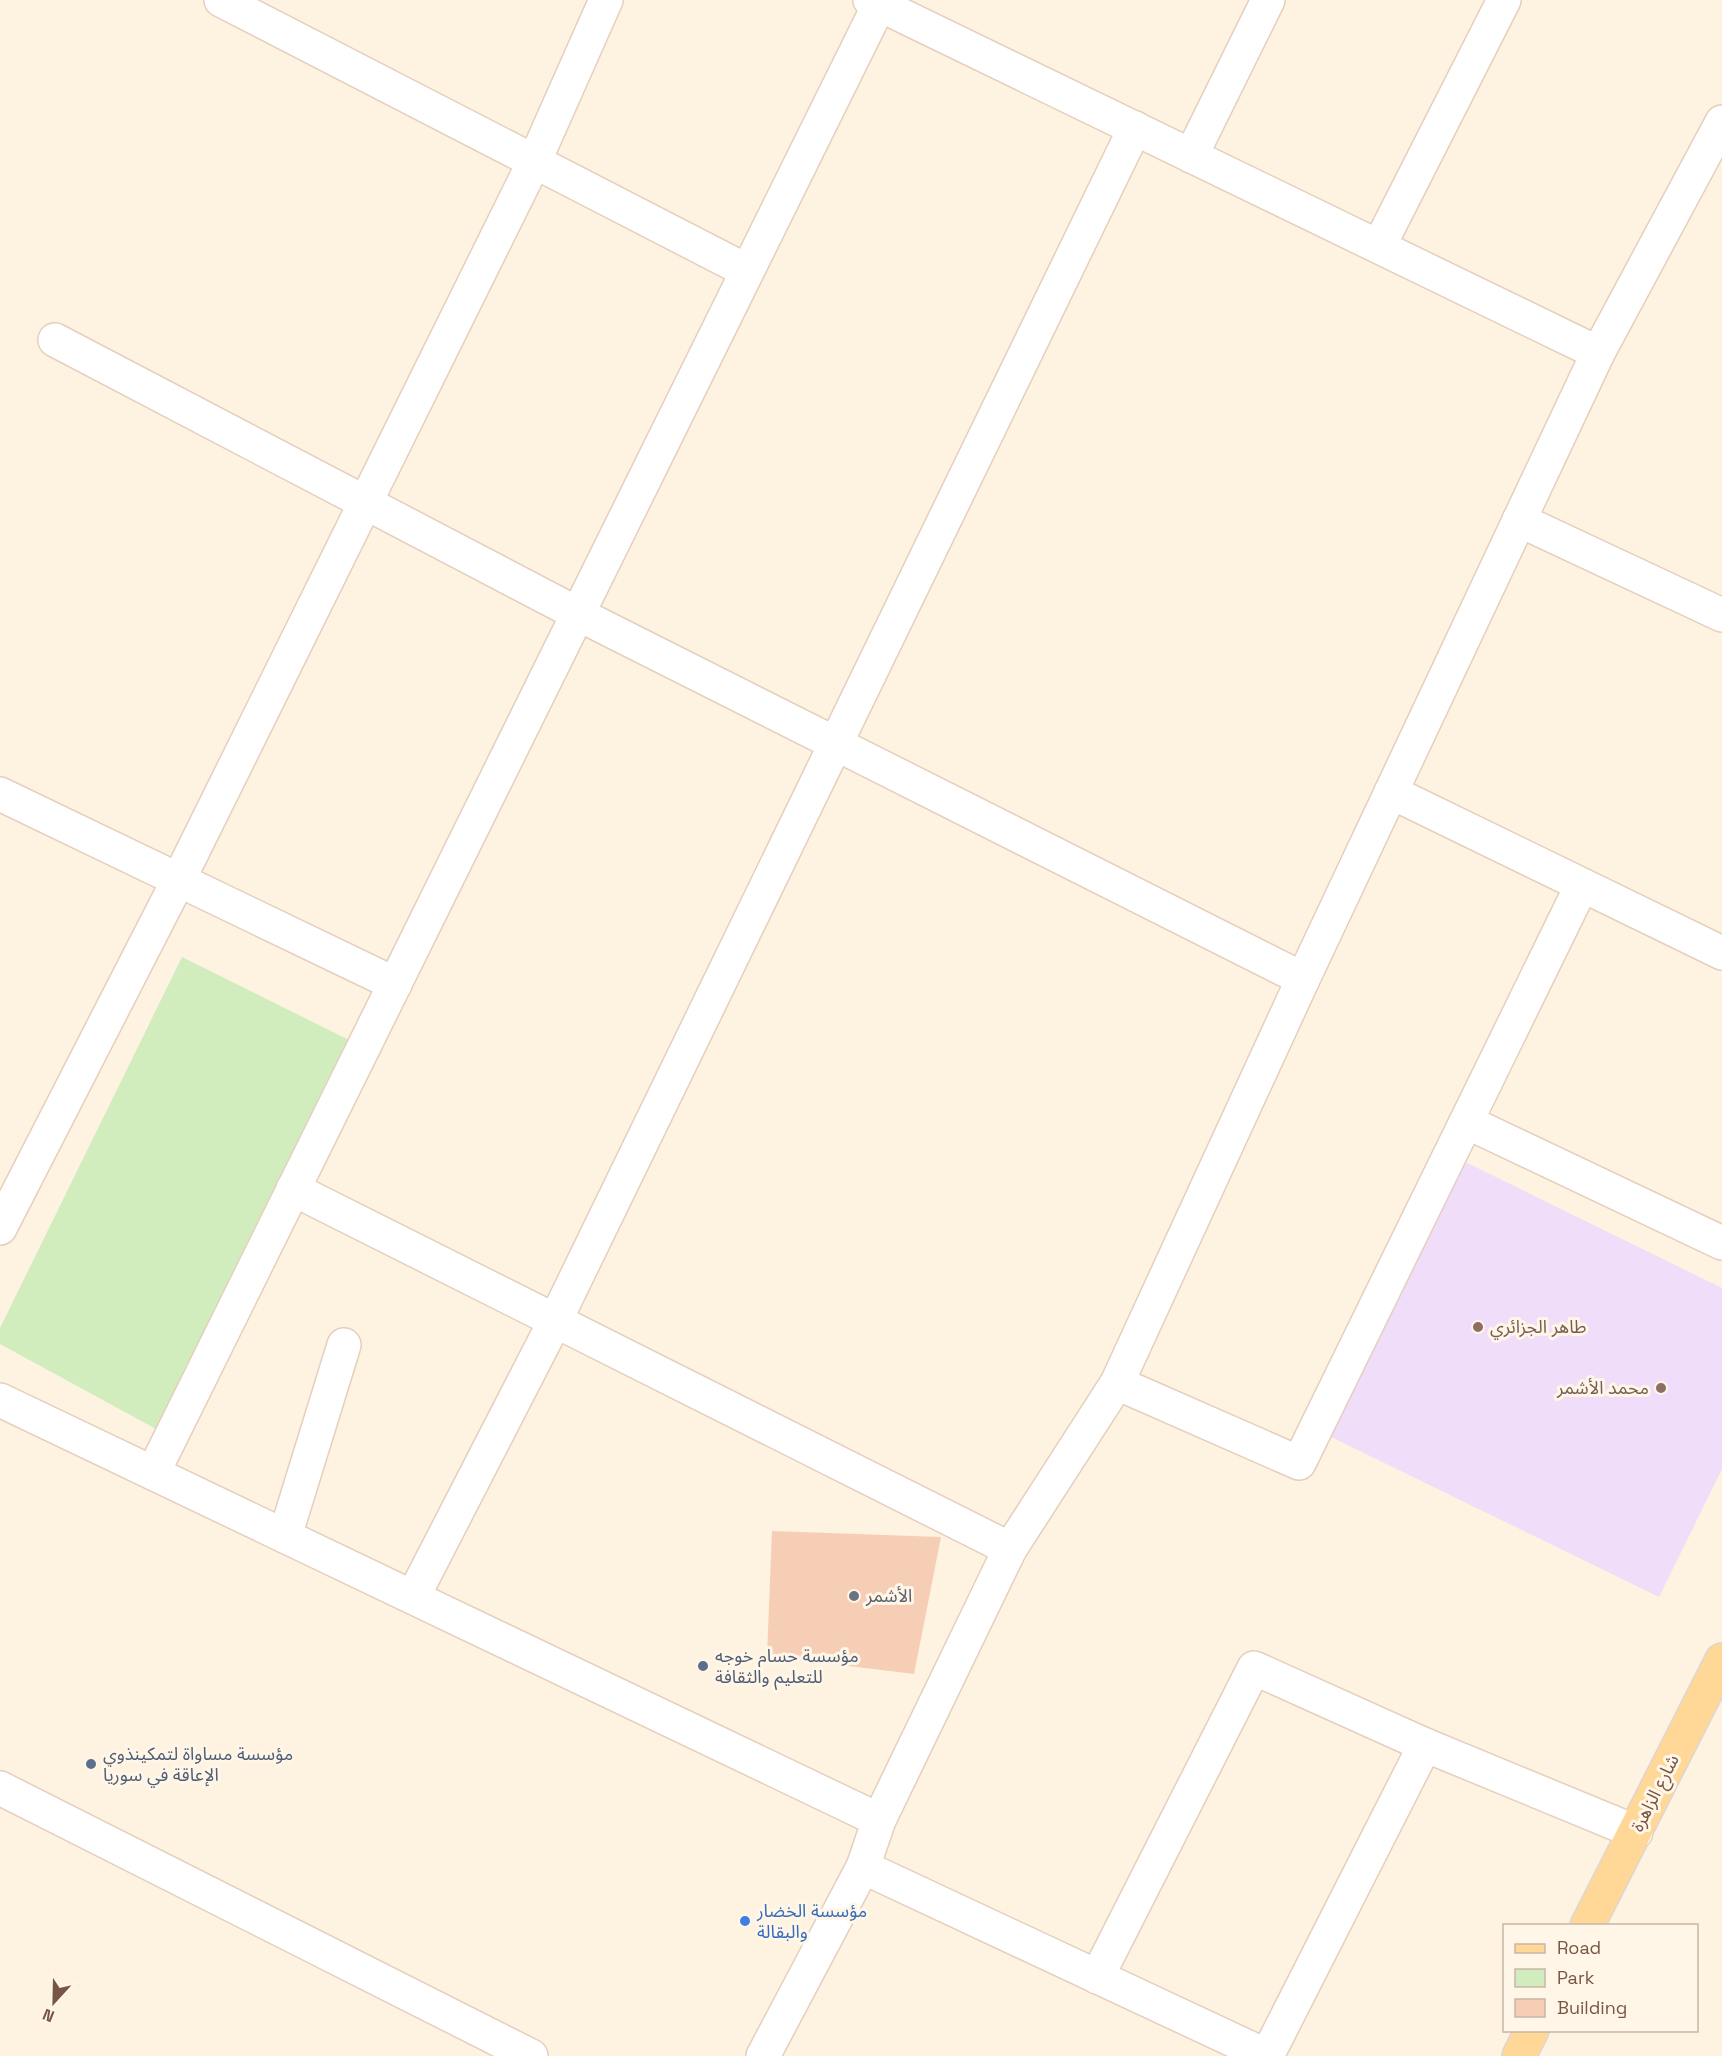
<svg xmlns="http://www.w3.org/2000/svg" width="1722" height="2056" font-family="'Space Grotesk','Noto Sans Arabic',sans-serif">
<rect width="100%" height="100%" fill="#fef2e0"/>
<polygon fill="#efddfa" points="1459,1159 1722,1288 1722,1469 1659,1597 1323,1433"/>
<polygon fill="#d1edbd" points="182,957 349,1040 156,1429 0,1344 0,1328"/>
<polygon fill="#f6ceb5" points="772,1531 941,1537 914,1674 767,1656"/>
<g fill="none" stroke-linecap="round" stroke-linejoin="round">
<g stroke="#e5cfbe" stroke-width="36">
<g id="minor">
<polyline points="221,0 747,271"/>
<polyline points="870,0 1598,353"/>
<polyline points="1191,156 1268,0"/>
<polyline points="1379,246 1504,0"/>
<polyline points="55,340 578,614 1303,979"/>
<polyline points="1519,520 1722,615"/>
<polyline points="1391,792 1722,953"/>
<polyline points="0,794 395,984"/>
<polyline points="1467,1122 1722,1243"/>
<polyline points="293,1189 1010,1549"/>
<polyline points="0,1228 179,879 535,160 606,0"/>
<polyline points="1117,1383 1299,1463 1582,885"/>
<polyline points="0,1400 879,1820"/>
<polyline points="153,1473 879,5"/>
<polyline points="285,1536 344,1345"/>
<polyline points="413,1597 555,1321 1135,128"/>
<polyline points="0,1788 531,2056"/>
<polyline points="863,1867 1267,2056"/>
<polyline points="1097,1977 1254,1668 1425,1745 1636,1832"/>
<polyline points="763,2056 863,1867 879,1820 1010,1549 1117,1383 1303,979 1598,353 1722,122"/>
<polyline points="1267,2056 1425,1745"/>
</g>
</g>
<g stroke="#ded6d2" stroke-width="36">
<g id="major">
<polyline points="1587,1926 1722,1660"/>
<polyline points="1519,2056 1532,2030"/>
</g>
</g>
<use href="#minor" stroke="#fff" stroke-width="33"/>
<use href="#major" stroke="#ffd796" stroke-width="33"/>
</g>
<g fill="#8d6e63" stroke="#fff6e8" stroke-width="2">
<circle cx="1478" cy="1327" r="6"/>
<circle cx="1661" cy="1388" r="6"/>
</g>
<circle fill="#6b7280" stroke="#fff6e8" stroke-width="2" cx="854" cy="1596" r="6"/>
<g fill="#5c6f8a" stroke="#fff6e8" stroke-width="2">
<circle cx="703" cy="1666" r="6"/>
<circle cx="91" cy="1764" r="6"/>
</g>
<circle fill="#3f7fe0" stroke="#fff6e8" stroke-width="2" cx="745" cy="1921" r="6"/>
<g text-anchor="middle" stroke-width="6" stroke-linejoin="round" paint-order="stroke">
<g font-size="18" fill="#785e54" stroke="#fff6e8" text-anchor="start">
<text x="1490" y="1333">طاهر الجزائري</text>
<text x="1649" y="1394" text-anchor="end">محمد الأشمر</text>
</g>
<g font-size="18" fill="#5b616d" stroke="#fff6e8" text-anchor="start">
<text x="866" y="1602">الأشمر</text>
</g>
<g font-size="18" fill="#4e5e75" stroke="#fff6e8" text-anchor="start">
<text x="715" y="1662">مؤسسة حسام خوجه<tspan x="715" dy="21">للتعليم والثقافة</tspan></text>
<text x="103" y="1760">مؤسسة مساواة لتمكينذوي<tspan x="103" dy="21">الإعاقة في سوريا</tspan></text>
</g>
<g font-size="18" fill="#775645" stroke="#fff6e8">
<text transform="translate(1655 1793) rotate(-63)" y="6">شارع الزاهرة</text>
</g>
<g font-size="18" fill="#366cbe" stroke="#fff6e8" text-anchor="start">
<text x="757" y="1917">مؤسسة الخضار<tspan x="757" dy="21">والبقالة</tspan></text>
</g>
</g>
<rect x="1503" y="1924" width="195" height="108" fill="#fff6e8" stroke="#c9b6a7" stroke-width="1.5"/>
<rect x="1515" y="1944" width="30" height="9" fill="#ffd796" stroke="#c9b6a7" stroke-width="1.5"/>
<text x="1557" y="1954" font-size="18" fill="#775645">Road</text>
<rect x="1515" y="1969" width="30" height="18" fill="#d1edbd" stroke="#c9b6a7" stroke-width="1.5"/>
<text x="1557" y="1984" font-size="18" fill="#775645">Park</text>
<rect x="1515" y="1999" width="30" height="18" fill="#f6ceb5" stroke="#c9b6a7" stroke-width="1.5"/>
<text x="1557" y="2014" font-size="18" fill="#775645">Building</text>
<g transform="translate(54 2002) rotate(202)" stroke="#fff6e8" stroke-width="4.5" paint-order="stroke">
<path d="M0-4.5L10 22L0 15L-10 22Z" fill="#775645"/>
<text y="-9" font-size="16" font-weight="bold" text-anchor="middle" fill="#775645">N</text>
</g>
</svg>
